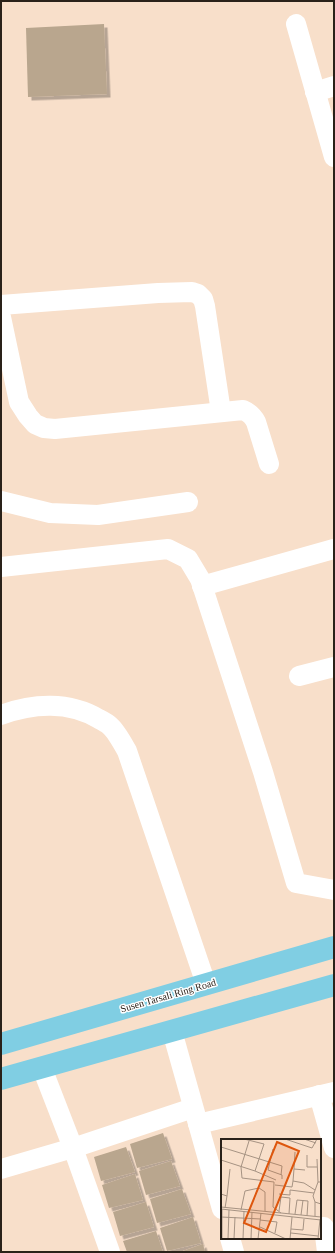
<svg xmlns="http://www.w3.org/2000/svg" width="335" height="1253" font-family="Georgia,serif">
<defs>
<filter id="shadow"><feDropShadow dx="3.5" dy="3.5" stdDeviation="0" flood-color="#0004"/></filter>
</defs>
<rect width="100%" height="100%" fill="#f8dfca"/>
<g fill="#b9a68e" filter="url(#shadow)">
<polygon points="104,24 107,94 28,97 26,28"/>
<polygon points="163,1133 172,1159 137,1168 130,1144"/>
<polygon points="126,1147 135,1172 101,1181 94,1157"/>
<polygon points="171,1161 180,1186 146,1195 139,1171"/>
<polygon points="135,1174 143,1200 109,1208 102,1185"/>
<polygon points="182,1189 191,1214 157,1223 150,1199"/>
<polygon points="146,1202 154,1227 120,1236 113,1212"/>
<polygon points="193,1217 201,1243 167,1251 160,1228"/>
<polygon points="156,1231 163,1252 127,1252 123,1241"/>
<polygon points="203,1244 205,1252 180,1252"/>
</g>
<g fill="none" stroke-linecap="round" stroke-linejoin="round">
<g stroke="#fff" stroke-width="20">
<polyline points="296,24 334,157"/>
<polyline points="315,92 334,86"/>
<polyline points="1,305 158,293 192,292 198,294 203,299 205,306 221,412"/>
<path d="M 1,317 L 19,402 L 28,416 L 35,424 L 44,428 L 55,429 L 243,410 C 250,413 253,416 256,422 L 269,464"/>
<polyline points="1,501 50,513 98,515 188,502"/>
<polyline points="1,567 168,549 188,559 200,579 263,772 296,883 334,890"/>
<polyline points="202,586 334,549"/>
<polyline points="299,676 334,667"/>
<path d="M 1,715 C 33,703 69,701 99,719 C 103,721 107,723 110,726 C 116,731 123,744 127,751 L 206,984"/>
<polyline points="172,1031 222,1209"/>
<polyline points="42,1068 73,1148 110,1252"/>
<polyline points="319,1095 334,1148"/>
<polyline points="198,1124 334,1092"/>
<polyline points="1,1169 73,1148 193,1108"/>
<polyline points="324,1227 327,1252"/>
<polyline points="230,1238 234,1252"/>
</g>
<g stroke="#80cee3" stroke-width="22">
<polyline points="1,1044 334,947"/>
<polyline points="1,1079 334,985"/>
</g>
</g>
<g text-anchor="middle" stroke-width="3" stroke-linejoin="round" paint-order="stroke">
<g font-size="10" fill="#2a2119" stroke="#fff">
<text transform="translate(168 995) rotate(-16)" y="4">Susen Tarsali Ring Road</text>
</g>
</g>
<g transform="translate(221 1139)">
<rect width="100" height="100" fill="#f8dfca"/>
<path fill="none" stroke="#a69383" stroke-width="1" d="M 23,0 L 43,5 L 38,20M 64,0 L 91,9 L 96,0M 83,0 L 95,4M 28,2 L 20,28 L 21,39 L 53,43 L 52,68 L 60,74M 0,8 L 61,27 L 60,36M 52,10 L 47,31 L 61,36 L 61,40M 74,13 L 73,30 L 84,31M 86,16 L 86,28 L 96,28M 96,20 L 97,43M 0,21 L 34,32 L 38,20M 73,30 L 72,42 L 83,44 L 94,51M 34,32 L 55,41M 100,43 L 97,43 L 92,57 L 94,63 L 100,65M 54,46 L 71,48 L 72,42M 0,55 L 6,57 L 4,69M 58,55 L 69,56 L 69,51 L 93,54M 6,57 L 9,30M 0,68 L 100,78M 0,70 L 100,81M 20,71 L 24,52 L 38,49 L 44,53 L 44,72M 58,72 L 60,58 L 69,59M 68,75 L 69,59M 74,75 L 76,61 L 87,62 L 86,77M 80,76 L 82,61M 94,77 L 94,63M 0,78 L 40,80M 39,81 L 56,83 L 54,94M 39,88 L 65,100M 70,90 L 82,91 L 83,80M 70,94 L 97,97M 1,100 L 1,70M 7,100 L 8,71M 13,100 L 14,78M 22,100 L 23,72M 30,100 L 31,73M 37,100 L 40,74M 69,100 L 71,78M 97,100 L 99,80"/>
<path fill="#de560d" fill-opacity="0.15" stroke="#de560d" stroke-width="2" d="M 56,3 L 78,12 L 45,93 L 23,84 Z"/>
<rect width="100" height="100" fill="none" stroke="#2a2119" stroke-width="2"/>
</g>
<rect width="335" height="1253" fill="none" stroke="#2a2119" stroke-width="4"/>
</svg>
